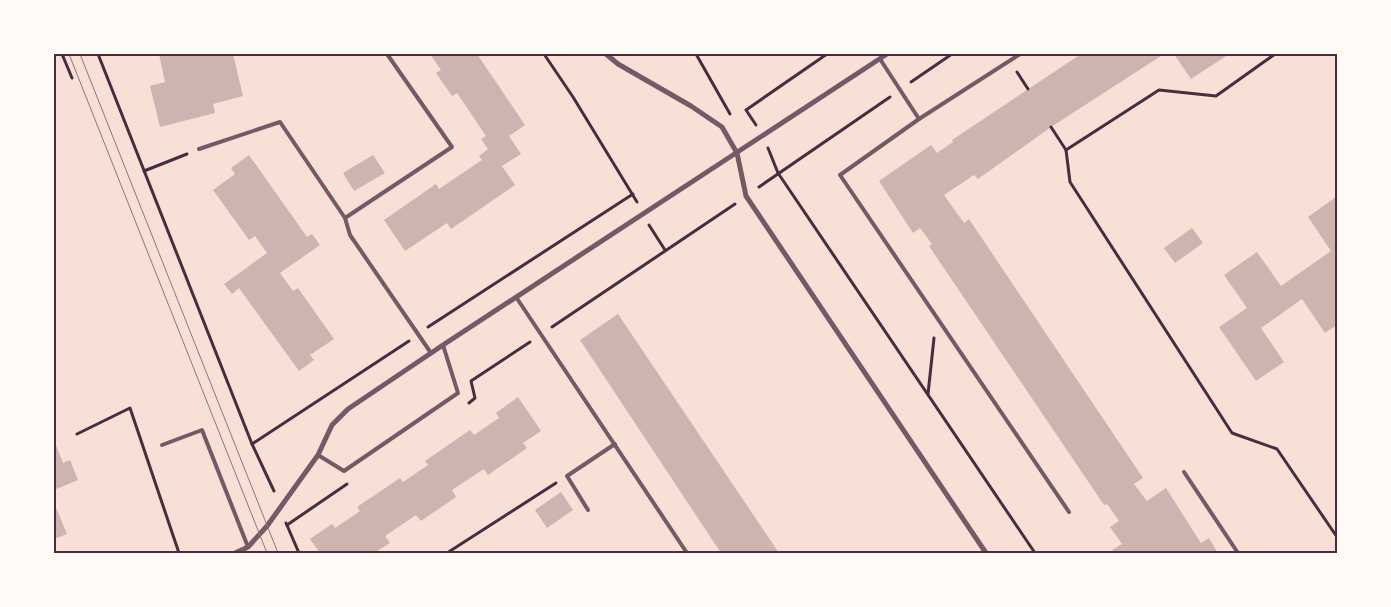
<svg xmlns="http://www.w3.org/2000/svg" width="1391" height="607" font-family="Ubuntu,sans-serif">
<rect width="100%" height="100%" fill="#f7e1d7"/>
<g fill="#ccb4b1">
<polygon points="159,54 233,54 243,96 213,104 215,113 160,127 150,86 165,82"/>
<polygon points="430,54 477,54 525,125 509,136 521,154 502,166 515,185 451,229 447,223 405,251 384,220 436,184 439,189 482,160 479,156 488,149 481,139 486,136 457,93 452,96 436,73 441,70"/>
<polygon points="1081,54 1164,54 1051,127 978,179 974,175 944,195 964,223 969,219 1143,478 1134,484 1147,501 1166,488 1201,543 1209,538 1218,553 1115,553 1112,550 1122,544 1110,527 1119,521 1107,504 1104,505 929,246 932,244 920,228 913,233 879,181 931,145 937,153 953,142 952,140"/>
<polygon points="1174,54 1229,54 1191,79"/>
<polygon points="249,155 307,237 312,234 320,245 280,273 293,291 298,288 334,339 310,355 314,360 299,371 239,288 232,294 224,284 267,253 255,236 249,240 213,190 235,174 231,168"/>
<polygon points="373,155 385,173 354,191 343,173"/>
<polygon points="1337,196 1337,275 1336,276 1337,278 1337,325 1325,333 1302,299 1261,328 1284,362 1256,381 1219,327 1247,308 1224,275 1257,252 1281,286 1331,251 1308,217"/>
<polygon points="1192,228 1203,243 1175,263 1164,248"/>
<polygon points="618,314 779,553 721,553 670,476 580,340"/>
<polygon points="518,397 541,431 523,443 527,448 488,475 484,469 452,490 456,497 421,521 416,515 385,536 390,543 374,553 320,553 310,539 332,524 335,528 360,511 357,507 400,478 403,482 428,465 425,461 470,430 474,435 499,418 496,413"/>
<polygon points="54,440 63,463 70,460 78,480 54,490"/>
<polygon points="561,492 573,510 547,528 535,510"/>
<polygon points="54,503 67,534 54,539"/>
</g>
<g fill="none" stroke-linecap="round" stroke-linejoin="round">
<g stroke="#4a2c40" stroke-width="3">
<polyline points="62,54 72,78"/>
<polyline points="98,54 252,444 274,491"/>
<polyline points="544,54 573,97 637,202"/>
<polyline points="696,54 730,114"/>
<polyline points="1017,72 1028,89"/>
<polyline points="911,82 952,54"/>
<polyline points="756,125 746,110 827,54"/>
<polyline points="1051,127 1066,150 1159,90 1216,96 1275,54"/>
<polyline points="768,148 778,173 1035,553"/>
<polyline points="1066,150 1070,182 1232,433 1277,449 1337,537"/>
<polyline points="144,171 187,154"/>
<polyline points="759,187 890,97"/>
<polyline points="649,225 665,250"/>
<polyline points="428,327 633,194"/>
<polyline points="552,327 735,204"/>
<polyline points="928,394 934,338"/>
<polyline points="469,403 475,398 471,381 530,342"/>
<polyline points="77,434 130,408 179,553"/>
<polyline points="252,444 409,341"/>
<polyline points="286,523 299,553"/>
<polyline points="287,525 347,484"/>
<polyline points="447,553 556,483"/>
</g>
<g stroke="#755966" stroke-width="4">
<polyline points="1020,54 919,119 840,175 1069,512"/>
<polyline points="880,59 919,119"/>
<polyline points="199,149 280,122 345,218 350,235 431,353"/>
<polyline points="345,218 452,147 387,54"/>
<polyline points="516,297 687,553"/>
<polyline points="162,445 202,430 248,547"/>
<polyline points="318,455 344,471 458,393 443,345"/>
<polyline points="1184,472 1238,553"/>
<polyline points="588,510 567,476 615,444"/>
</g>
<g stroke="#755966" stroke-width="5">
<polyline points="606,54 618,64 691,106 722,127 737,153 746,196 986,553"/>
<polyline points="235,553 248,547 267,526 318,455 332,425 348,409 443,345 887,54"/>
</g>
<g stroke="#8f747c" stroke-width="1">
<polyline points="69,54 267,553"/>
<polyline points="80,54 278,553"/>
</g>
</g>
<rect width="1391" height="607" fill="none" stroke="#fffaf5" stroke-width="110"/>
<rect x="55" y="55" width="1281" height="497" fill="none" stroke="#4a2c40" stroke-width="2"/>
</svg>
